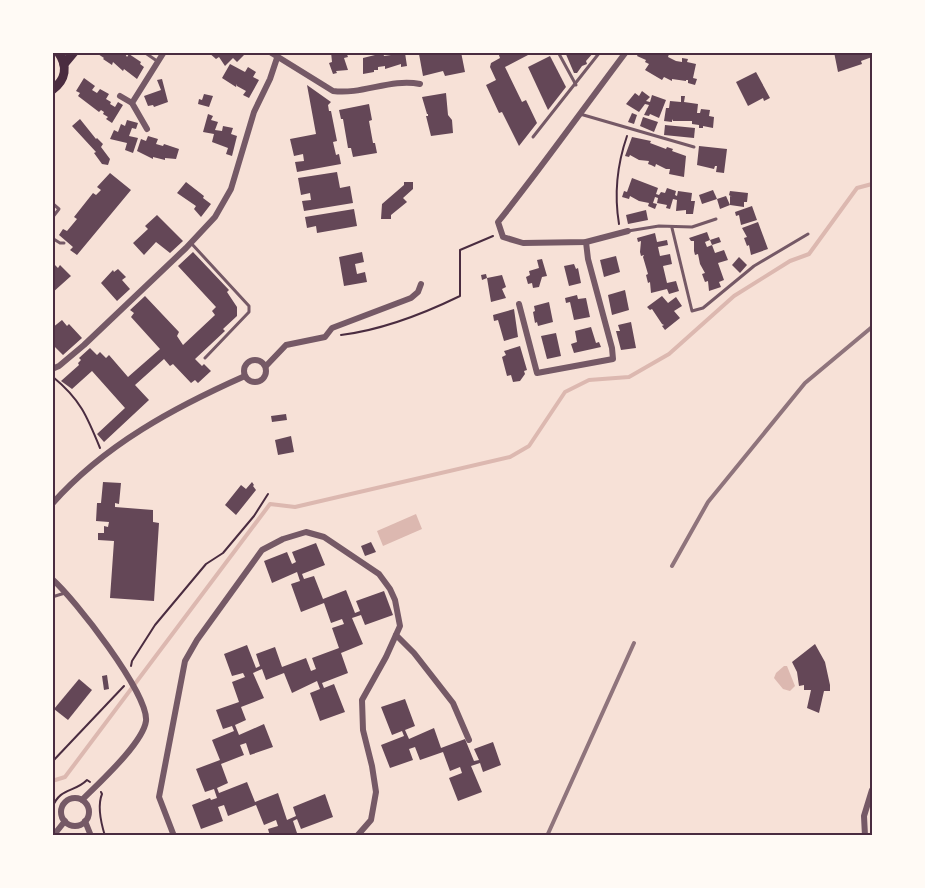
<svg xmlns="http://www.w3.org/2000/svg" width="925" height="888" font-family="Arial,sans-serif">
<rect width="100%" height="100%" fill="#f7e1d7"/>
<g fill="#dcb8b0">
<polygon points="416,514 422,529 383,546 377,531"/>
<polygon points="784,666 787,666 795,686 790,691 783,689 774,678 776,673"/>
</g>
<g fill="none" stroke-linecap="round" stroke-linejoin="round">
<polyline stroke="#dcb8b0" stroke-width="4" points="52,781 65,777 270,504 295,507 510,457 529,446 565,392 589,380 629,377 669,354 734,296 790,261 809,254 857,188 872,184"/>
</g>
<g fill="#644757">
<polygon points="99,52 124,52 127,57 129,54 141,62 140,64 144,67 137,79 124,69 123,71 113,62 112,65 103,59 104,58 98,54"/>
<polygon points="208,52 243,52 244,55 237,62 233,58 225,66 219,57 216,59"/>
<polygon points="331,52 346,52 348,57 344,58 348,70 336,71 337,73 333,74 329,63 332,62"/>
<polygon points="391,52 405,53 407,66 401,67 401,64 385,69 385,66 378,67 378,70 374,70 374,72 363,74 363,58 383,53 384,56 391,55"/>
<polygon points="429,52 461,52 465,72 445,76 443,71 423,76 419,54"/>
<polygon points="498,52 527,52 528,55 505,67 522,102 526,100 537,123 519,146 502,112 499,113 486,85 496,80 490,67 491,63 500,58"/>
<polygon points="565,52 594,52 586,61 587,64 582,66 577,73 574,73"/>
<polygon points="639,52 667,52 669,54 668,57 676,61 682,62 682,58 688,59 687,62 696,64 693,78 697,79 695,85 688,83 688,80 686,80 686,81 672,79 672,81 664,77 662,80 645,70 649,64 645,62 646,60 637,56"/>
<polygon points="834,52 872,52 872,57 861,61 862,64 838,72"/>
<polygon points="550,56 566,87 548,110 528,67"/>
<polygon points="230,64 245,72 248,67 256,72 253,77 259,80 249,98 243,95 246,91 237,86 237,84 236,87 222,78"/>
<polygon points="756,72 770,98 764,101 763,98 748,106 736,82"/>
<polygon points="84,78 95,86 92,90 97,93 100,89 109,94 106,99 111,102 110,104 115,107 118,102 123,105 112,123 106,119 108,117 103,114 104,112 101,110 99,112 78,96 80,93 76,91"/>
<polygon points="162,79 168,102 154,107 153,105 148,106 144,96 161,90 157,80"/>
<polygon points="307,85 331,102 328,105 329,111 331,111 337,141 333,142 336,155 339,154 341,164 297,172 295,162 304,161 303,154 294,156 290,139 316,134"/>
<polygon points="642,91 650,97 646,101 650,102 652,95 666,100 659,118 650,114 649,116 644,115 649,105 645,104 639,112 626,104 635,93 639,96"/>
<polygon points="446,93 448,115 452,120 453,133 431,136 426,116 428,116 428,114 427,114 422,97"/>
<polygon points="204,94 213,96 209,107 198,104 199,99 202,100"/>
<polygon points="681,96 685,96 684,102 698,104 697,113 700,113 701,109 710,110 709,116 714,117 713,128 703,126 703,128 699,128 699,125 692,124 692,121 673,121 672,119 672,122 664,121 666,108 669,108 670,101 681,102"/>
<polygon points="369,104 372,120 369,121 373,143 375,143 377,153 353,157 351,148 348,148 343,119 341,119 339,110"/>
<polygon points="632,113 637,115 634,124 628,122"/>
<polygon points="208,114 213,116 211,120 218,122 215,130 222,131 223,126 233,128 231,134 237,136 232,156 226,154 228,148 212,142 214,134 203,132"/>
<polygon points="643,117 658,122 654,132 640,126"/>
<polygon points="80,119 96,139 97,138 103,144 101,147 110,159 108,165 102,164 94,153 96,152 72,126"/>
<polygon points="127,120 138,123 136,129 132,128 129,136 138,138 133,153 125,150 127,143 110,139 114,130 118,132 121,124 125,126"/>
<polygon points="665,125 695,128 694,138 664,135"/>
<polygon points="148,136 158,139 156,144 163,146 164,144 179,149 176,159 165,158 165,160 153,157 153,159 137,151 141,139 146,141"/>
<polygon points="632,137 651,141 650,143 666,149 667,147 673,149 672,151 686,156 684,177 669,174 670,169 666,169 656,164 655,167 651,165 648,164 649,161 639,160 630,155 629,157 625,156"/>
<polygon points="699,146 727,149 724,173 716,172 717,166 715,166 714,169 697,165"/>
<polygon points="337,172 340,188 350,186 353,203 304,211 302,201 311,200 310,193 301,195 298,178"/>
<polygon points="110,173 131,190 77,255 70,250 73,247 59,235 63,229 67,231 77,219 74,217 93,193 96,195 101,190 97,187"/>
<polygon points="632,178 658,188 656,194 659,195 661,192 665,193 667,188 676,191 675,195 677,196 678,191 692,193 691,201 695,201 693,214 686,214 686,210 676,211 677,200 673,199 670,209 666,208 667,205 657,203 658,198 655,197 653,203 657,204 655,209 648,206 649,203 639,201 630,196 629,199 622,197 624,191 627,192"/>
<polygon points="186,182 204,196 203,198 211,204 201,217 194,209 196,206 177,193"/>
<polygon points="404,182 413,182 413,189 403,198 407,202 391,215 391,219 381,219 382,204 404,185"/>
<polygon points="713,190 717,199 702,204 699,195"/>
<polygon points="730,191 748,193 747,202 744,202 744,207 730,205 720,209 717,199 726,196 730,205 730,196 732,197 729,195"/>
<polygon points="752,206 757,220 741,225 739,215 736,216 735,212"/>
<polygon points="354,209 357,226 317,233 316,226 307,228 305,217"/>
<polygon points="646,210 648,220 628,224 626,215"/>
<polygon points="157,215 183,241 170,253 156,242 144,255 133,243 148,229 145,226"/>
<polygon points="758,222 768,249 751,255 749,245 747,246 744,238 747,237 742,228"/>
<polygon points="707,232 710,240 705,242 707,247 712,245 710,240 719,237 721,242 712,245 715,253 724,250 728,260 718,263 724,280 719,282 721,287 709,291 708,281 705,282 702,274 705,273 700,264 698,254 695,255 694,251 694,241 691,241 689,238"/>
<polygon points="655,233 657,242 667,240 668,245 658,247 660,256 670,254 672,264 663,266 667,283 676,281 679,291 669,294 667,289 651,293 650,282 648,283 646,275 648,274 643,257 644,255 641,256 640,252 641,241 638,242 637,238"/>
<polygon points="193,252 229,290 227,292 237,307 237,316 223,329 225,331 195,359 202,366 204,364 211,371 198,383 195,380 191,383 173,364 170,366 164,359 135,385 149,400 104,442 97,434 125,408 92,371 72,389 61,381 79,365 78,363 81,360 79,358 90,348 97,355 100,352 106,358 109,355 128,377 160,349 131,317 134,313 130,310 145,296 179,332 177,336 183,345 215,315 212,311 216,307 178,266"/>
<polygon points="362,252 364,262 355,264 357,274 365,272 367,282 344,286 339,257"/>
<polygon points="616,256 620,272 604,277 600,260"/>
<polygon points="739,257 747,265 740,273 732,265"/>
<polygon points="542,259 547,276 542,277 539,287 533,288 532,283 528,284 526,277 530,275 529,271 539,268 537,260"/>
<polygon points="52,262 58,268 60,265 71,276 52,293"/>
<polygon points="574,264 576,269 578,268 581,283 569,286 564,266"/>
<polygon points="118,269 126,277 122,280 130,289 117,301 101,283 113,270 114,272"/>
<polygon points="486,274 487,278 502,275 506,287 502,289 506,298 491,302 487,278 482,280 481,275"/>
<polygon points="625,290 629,310 612,315 608,295"/>
<polygon points="577,295 578,299 586,298 590,317 574,320 570,302 566,303 565,298"/>
<polygon points="662,296 668,303 676,297 682,306 674,311 680,318 665,330 662,326 664,325 662,324 652,309 650,310 647,307"/>
<polygon points="549,302 553,322 538,326 537,322 535,323 533,312 535,311 534,306"/>
<polygon points="514,309 518,337 504,341 498,320 494,321 493,315"/>
<polygon points="62,320 67,326 69,324 82,338 63,355 52,344 52,328"/>
<polygon points="631,322 636,348 621,350 616,331 620,331 618,325"/>
<polygon points="591,327 596,343 599,342 601,347 574,353 571,344 577,342 575,331"/>
<polygon points="556,333 561,356 547,359 541,336"/>
<polygon points="520,346 527,370 524,371 525,374 520,381 513,382 511,375 507,376 502,357 506,355 504,351"/>
<polygon points="286,414 287,420 272,422 271,416"/>
<polygon points="291,436 294,452 278,455 275,440"/>
<polygon points="103,482 121,483 119,504 115,503 115,507 153,510 153,522 159,523 154,601 110,598 114,541 98,540 98,533 104,533 104,526 108,527 109,522 96,521 97,503 101,503"/>
<polygon points="252,482 254,485 253,486 256,490 236,515 225,505 241,485 246,489"/>
<polygon points="371,542 376,552 365,556 361,546"/>
<polygon points="316,543 325,565 302,574 304,579 314,576 323,599 346,590 355,613 360,611 356,601 384,591 393,615 365,625 361,615 352,618 363,644 341,653 348,673 322,683 324,688 334,684 345,712 320,721 310,693 320,689 317,681 292,693 284,673 266,680 262,669 253,673 264,698 241,707 246,720 235,725 239,735 264,724 273,747 250,755 246,743 240,745 244,755 221,764 228,783 217,788 219,793 247,782 255,802 278,793 287,820 296,816 293,807 325,794 333,817 301,829 297,819 293,821 298,836 270,836 268,829 278,826 276,820 264,825 256,805 228,816 224,805 218,807 223,821 201,829 192,805 210,798 211,800 217,798 214,789 205,792 196,769 220,760 212,740 234,731 232,726 223,729 216,710 239,702 232,682 245,677 243,673 232,676 224,654 247,645 256,668 260,666 256,654 275,647 282,667 306,658 311,671 316,669 312,658 339,648 332,628 344,624 342,619 331,623 324,603 301,612 291,584 300,581 297,572 272,583 264,561 287,552 292,564 296,562 292,552"/>
<polygon points="815,644 825,662 830,685 830,691 824,691 819,713 807,708 811,690 804,690 804,685 799,686 797,672 792,662"/>
<polygon points="107,675 109,689 104,690 102,676"/>
<polygon points="79,679 92,690 68,720 54,709"/>
<polygon points="405,699 415,726 405,730 409,739 434,728 441,748 465,739 474,761 479,760 474,749 493,742 501,765 483,772 480,763 471,766 482,792 458,801 449,778 462,773 460,767 450,771 443,752 420,760 415,747 409,749 413,760 390,768 381,745 404,736 402,731 392,735 381,707"/>
</g>
<g fill="none" stroke-linecap="round" stroke-linejoin="round">
<g stroke="#4a2c40" stroke-width="2">
<path d="M 619,224 C 614,194 617,165 627,136"/>
<path d="M 341,335 C 382,330 423,314 460,296 L 460,250 L 493,236"/>
<path d="M 53,377 C 80,399 87,416 100,448"/>
<polyline points="131,666 132,661 155,625 206,564 223,553 254,516 268,494"/>
<polyline points="52,762 124,686"/>
<path d="M 101,792 L 102,794 C 97,806 101,823 105,836"/>
<path d="M 52,808 C 60,787 74,793 87,780 L 90,782"/>
</g>
<g stroke="#755966" stroke-width="3">
<polyline points="144,52 157,61"/>
<polyline points="558,52 576,85"/>
<polyline points="686,52 688,53"/>
<polyline points="580,114 694,147"/>
<polyline points="533,137 600,52"/>
<polyline points="52,203 59,209 52,218"/>
<polyline points="672,228 692,311 703,308 754,266 808,234"/>
<polyline points="628,231 659,226 692,227 716,219"/>
<polyline points="52,238 60,243 64,243"/>
<polyline points="191,243 249,306 249,312 205,358"/>
<polyline points="52,597 65,593"/>
</g>
<g stroke="#755966" stroke-width="6">
<path d="M 270,52 L 333,91 C 362,95 391,78 420,84"/>
<path d="M 626,52 C 583,109 542,167 498,222 L 503,237 L 523,243 L 586,242 L 628,231"/>
<polyline points="120,96 132,103"/>
<polyline points="147,129 132,103 164,52"/>
<polyline points="519,304 537,373 613,359 612,348 588,259 586,242"/>
<circle cx="255" cy="371" r="11"/>
<polyline points="266,366 286,345 325,337 332,328 411,298 418,292 421,284"/>
<polyline points="52,369 59,366 84,345 186,248 215,217 231,189 254,112 270,79 277,58"/>
<path d="M 52,504 C 104,445 175,407 245,376"/>
<path d="M 52,579 C 74,598 149,694 146,721 C 143,743 99,783 82,800"/>
<polyline points="396,635 414,653 453,703 469,740"/>
<circle cx="75" cy="812" r="14"/>
<polyline points="85,821 91,836"/>
<polyline points="53,836 65,821"/>
<polyline points="174,836 159,797 185,661 197,640 262,550 283,539 306,532 324,537 379,574 390,589 395,600 400,626 386,657 362,700 363,730 372,766 376,792 371,820 357,836"/>
<polyline points="865,836 864,816 872,790"/>
</g>
<g stroke="#4a2c40" stroke-width="9">
<polyline points="64,64 74,52"/>
<path d="M 52,90 C 66,80 68,66 58,52"/>
</g>
<g stroke="#8f747c" stroke-width="4">
<polyline points="672,566 708,502 805,383 872,327"/>
<polyline points="547,836 634,643"/>
</g>
</g>
<rect width="925" height="888" fill="none" stroke="#fffaf5" stroke-width="108"/>
<rect x="54" y="54" width="817" height="780" fill="none" stroke="#4a2c40" stroke-width="2"/>
</svg>
